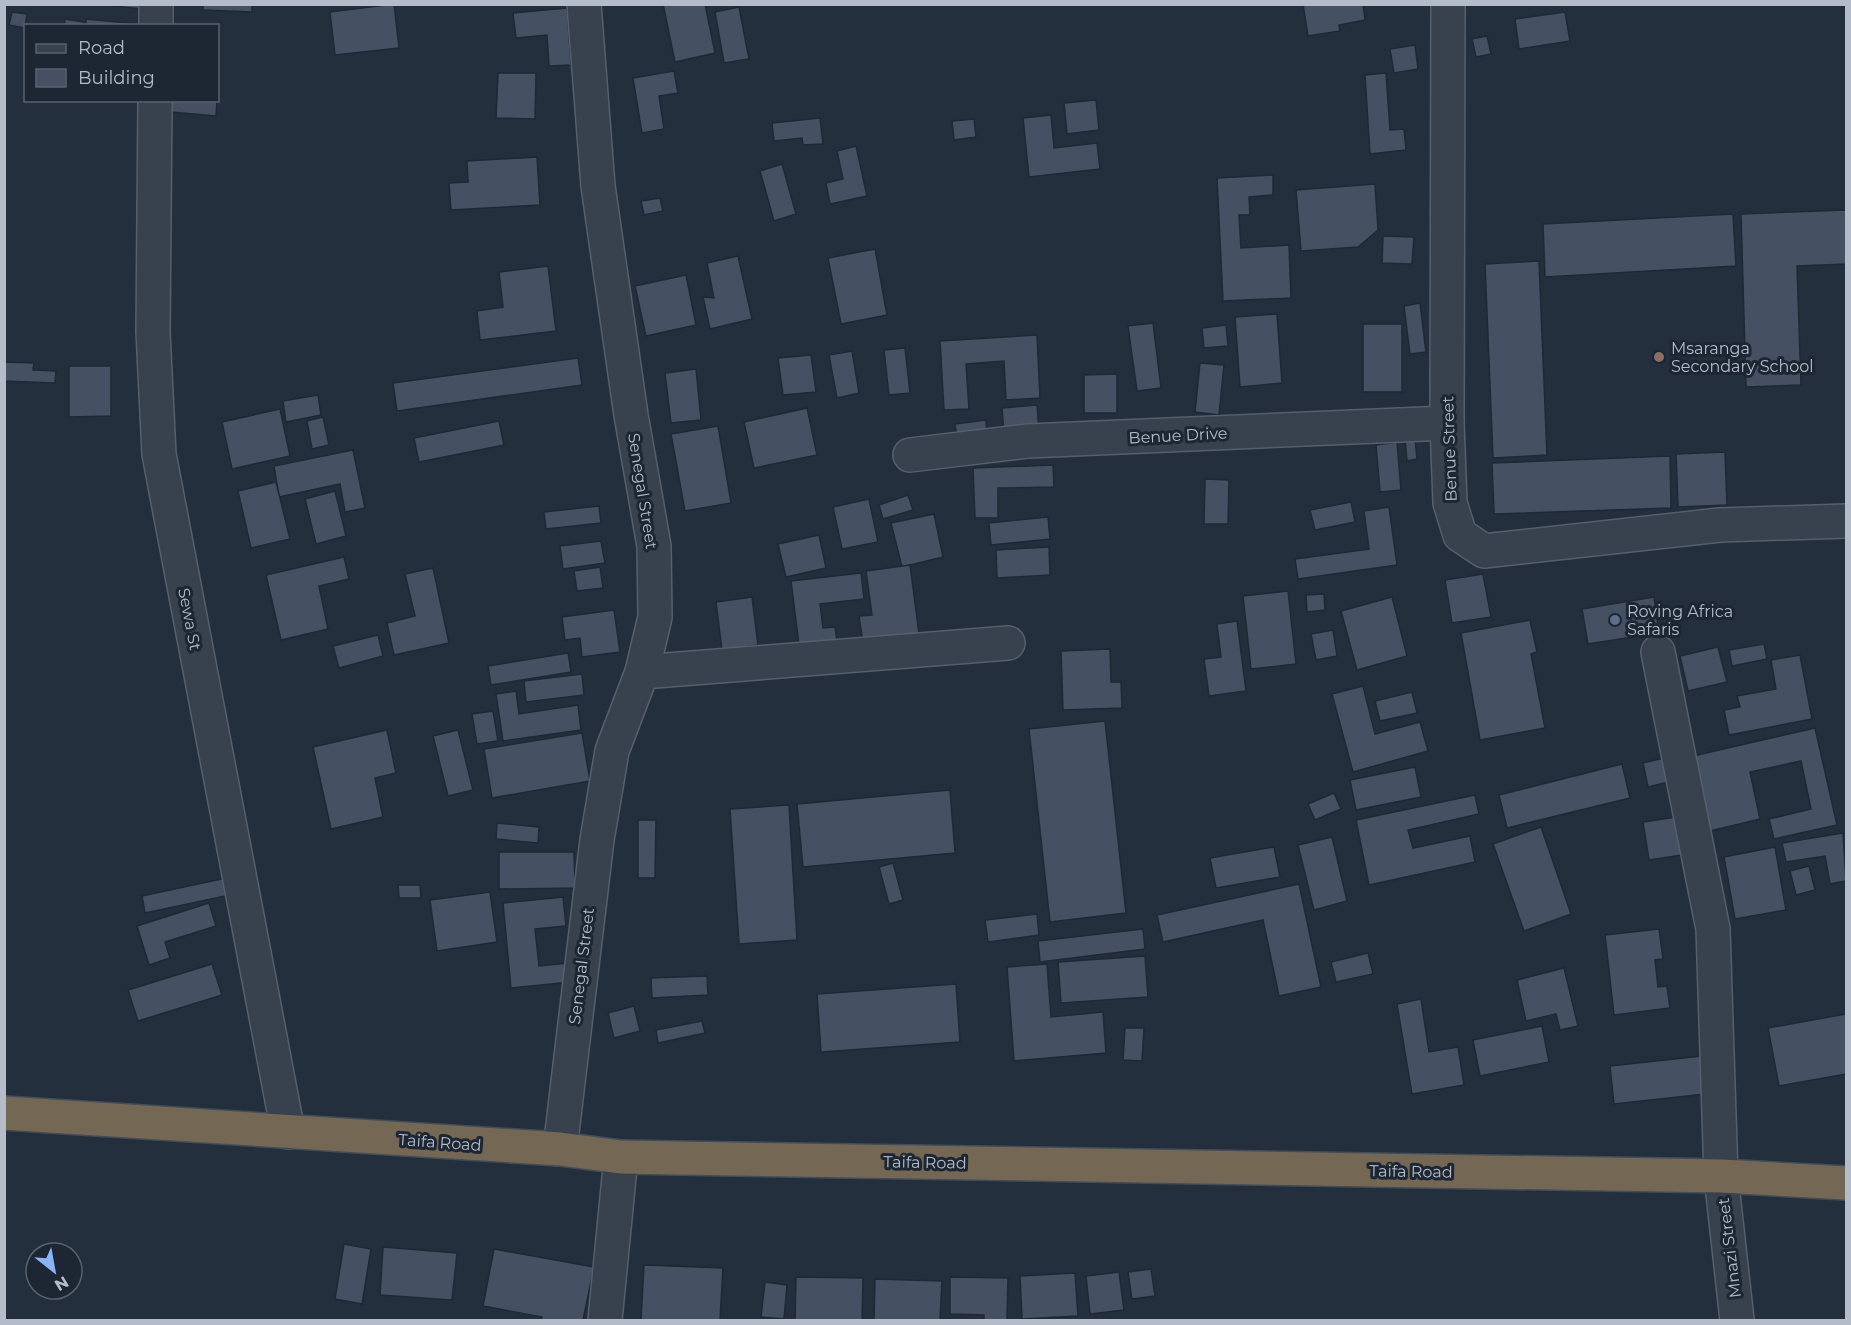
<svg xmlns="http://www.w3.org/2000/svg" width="1851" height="1325" font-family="Montserrat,sans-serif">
<rect width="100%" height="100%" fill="#242f3e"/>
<g fill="#455162" stroke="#1f2835" stroke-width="1.5">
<polygon points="97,4 141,4 141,9"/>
<polygon points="203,4 252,4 252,12 203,10"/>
<polygon points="394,4 399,48 335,55 330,12"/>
<polygon points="663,4 705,4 715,53 675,62"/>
<polygon points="1303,4 1363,4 1365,20 1339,25 1340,31 1308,36"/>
<polygon points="739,7 749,59 724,63 715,12"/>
<polygon points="567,8 571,65 549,66 547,35 516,38 513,13"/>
<polygon points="12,12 27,14 25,28 9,25"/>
<polygon points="1565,12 1570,41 1519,49 1515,19"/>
<polygon points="65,19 84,22 84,26 64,26"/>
<polygon points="86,19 139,24 139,26 86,26"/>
<polygon points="1487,36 1491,54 1476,57 1472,39"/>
<polygon points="1415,45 1418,69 1394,73 1390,49"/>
<polygon points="674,71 678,93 659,96 664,129 642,133 633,78"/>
<polygon points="498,73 536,73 535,119 496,118"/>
<polygon points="1386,73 1390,130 1404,129 1406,150 1370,154 1365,75"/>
<polygon points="172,100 217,100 216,116 171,112"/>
<polygon points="1096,100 1099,130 1067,134 1064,103"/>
<polygon points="1051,115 1054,148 1097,143 1100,169 1029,177 1023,118"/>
<polygon points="820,118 823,144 803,145 802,138 774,141 772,123"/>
<polygon points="974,119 976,137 954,140 952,121"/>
<polygon points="856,146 867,196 830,204 826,183 843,179 837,151"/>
<polygon points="537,157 540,205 451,210 449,183 468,182 467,161"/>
<polygon points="782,164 796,214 774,221 760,171"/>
<polygon points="1273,175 1273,195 1249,197 1250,215 1239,215 1241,248 1289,245 1291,298 1223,301 1217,178"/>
<polygon points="1375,184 1378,230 1358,247 1301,251 1296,190"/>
<polygon points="660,198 663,211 644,215 641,201"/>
<polygon points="1846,210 1846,264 1797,266 1801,385 1746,387 1741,214"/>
<polygon points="1733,214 1736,266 1545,277 1543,224"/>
<polygon points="1383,236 1414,237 1412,264 1382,263"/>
<polygon points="875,249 887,315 841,324 828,258"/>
<polygon points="738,256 752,319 710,329 703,297 714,298 707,263"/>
<polygon points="1539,261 1547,455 1493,458 1485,264"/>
<polygon points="548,266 556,331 480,340 477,311 503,307 499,272"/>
<polygon points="686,275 696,325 646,336 635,286"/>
<polygon points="1420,303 1426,352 1410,354 1404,306"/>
<polygon points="1277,314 1282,383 1240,387 1235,317"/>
<polygon points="1153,323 1161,388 1137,391 1128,326"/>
<rect x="1363" y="324" width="39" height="68"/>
<polygon points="1226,325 1228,346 1204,348 1202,328"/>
<polygon points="1037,335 1040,398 1006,400 1004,361 966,364 969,409 944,410 940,341"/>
<polygon points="905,348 910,393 889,395 884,350"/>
<polygon points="852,351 859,393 837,398 829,355"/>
<polygon points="811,355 816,392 783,395 778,358"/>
<polygon points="578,358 582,385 397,411 393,383"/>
<polygon points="5,362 34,363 33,370 56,371 55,383 4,381"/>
<polygon points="1200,363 1224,365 1219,415 1195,412"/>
<polygon points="69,366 111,366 111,416 69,417"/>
<polygon points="696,369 701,420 671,423 665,373"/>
<polygon points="1117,374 1117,413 1084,413 1084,375"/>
<polygon points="318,395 321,415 286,422 283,401"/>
<polygon points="1037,405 1039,430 1004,433 1002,408"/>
<polygon points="807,408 817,455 754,468 744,422"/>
<polygon points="280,409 290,456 232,469 222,422"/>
<polygon points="323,417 329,445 312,449 307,421"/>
<polygon points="986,420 987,435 957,438 955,424"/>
<polygon points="499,421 504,445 419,462 414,438"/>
<polygon points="718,426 731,503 685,511 671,434"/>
<polygon points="1415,439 1417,459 1407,461 1405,440"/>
<polygon points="1397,442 1401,490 1380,492 1376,445"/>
<polygon points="353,450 365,508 345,512 340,484 279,497 274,466"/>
<polygon points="1725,452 1727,505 1678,507 1676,454"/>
<polygon points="1670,456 1671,508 1494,514 1492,463"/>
<polygon points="1053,465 1054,487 998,488 998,518 975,518 973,468"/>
<polygon points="1205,479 1229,480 1228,524 1204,524"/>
<polygon points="276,482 290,539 251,548 238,491"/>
<polygon points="335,491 346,536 316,544 305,499"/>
<polygon points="908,495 913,510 883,519 879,505"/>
<polygon points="869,499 878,542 842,549 833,507"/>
<polygon points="1351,502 1355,522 1315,530 1310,510"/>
<polygon points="599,506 601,523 546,529 544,512"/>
<polygon points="1389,507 1397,565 1298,579 1295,559 1369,549 1364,511"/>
<polygon points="934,514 943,557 902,567 891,523"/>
<polygon points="1048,517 1050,539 991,545 989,523"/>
<polygon points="819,535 826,568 786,577 778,544"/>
<polygon points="601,541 605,563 563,569 560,546"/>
<polygon points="1049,547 1050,575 997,578 996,550"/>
<polygon points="344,557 349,579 319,586 328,629 281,640 266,575"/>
<polygon points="910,565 920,641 864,649 859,616 872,615 866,571"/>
<polygon points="600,567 603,588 577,591 574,571"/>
<polygon points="433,568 449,643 394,655 387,623 415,616 405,574"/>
<polygon points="861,573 864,599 820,604 823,628 835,627 838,648 800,653 791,581"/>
<polygon points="1483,574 1491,617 1452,623 1445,580"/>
<polygon points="1288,591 1296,664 1251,669 1243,596"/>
<polygon points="1324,594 1325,610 1307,612 1306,595"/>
<polygon points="752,597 758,645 722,650 716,602"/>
<polygon points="1392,597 1407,656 1357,670 1341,611"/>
<polygon points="1654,597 1659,633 1588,644 1582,609"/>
<polygon points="614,610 620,652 582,657 580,638 565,640 562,617"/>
<polygon points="1530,620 1537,652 1531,654 1545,728 1480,740 1461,633"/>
<polygon points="1237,621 1246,691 1209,696 1204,659 1221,657 1217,624"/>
<polygon points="1333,630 1337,656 1316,660 1311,634"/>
<polygon points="378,635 383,656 339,668 333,646"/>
<polygon points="1764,644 1767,659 1732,666 1729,650"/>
<polygon points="1718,647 1727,682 1688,691 1680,656"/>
<polygon points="1110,649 1111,682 1121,682 1122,708 1063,710 1061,651"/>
<polygon points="568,653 571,672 491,685 488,666"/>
<polygon points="1800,655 1812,719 1729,735 1724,710 1740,707 1737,696 1776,689 1771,660"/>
<polygon points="582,674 584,695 526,702 524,681"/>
<polygon points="1363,686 1375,734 1420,722 1428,751 1353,772 1332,694"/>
<polygon points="516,691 519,714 578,705 581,730 503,741 496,694"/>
<polygon points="1412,692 1417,713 1380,721 1375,701"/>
<polygon points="493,711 498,741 477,744 472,714"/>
<polygon points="1105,721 1126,913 1050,922 1029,729"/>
<polygon points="1815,728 1837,825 1774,839 1769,819 1811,809 1801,761 1750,772 1760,819 1710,831 1693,756"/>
<polygon points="387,730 396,773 375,778 383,817 331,829 313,747"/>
<polygon points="458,730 473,790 448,796 433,736"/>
<polygon points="582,733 590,781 492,798 484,749"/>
<polygon points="1668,757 1673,781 1648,787 1643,763"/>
<polygon points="1622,764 1630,798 1507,828 1499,795"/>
<polygon points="1415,767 1421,797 1356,810 1350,780"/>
<polygon points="950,790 955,853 803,867 797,804"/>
<polygon points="1334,793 1341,809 1315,820 1308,804"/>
<polygon points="1475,795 1479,814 1408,830 1413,848 1470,836 1475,862 1369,885 1356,820"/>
<polygon points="789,805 797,940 739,944 730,809"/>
<polygon points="1676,817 1682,855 1649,860 1643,822"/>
<polygon points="638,820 656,820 655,878 638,878"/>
<polygon points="497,823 539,827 538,843 496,839"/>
<polygon points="1541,827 1571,914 1524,931 1493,844"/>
<polygon points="1843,833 1846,881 1830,884 1825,856 1786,862 1782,843"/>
<polygon points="1332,837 1347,901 1314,910 1298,845"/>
<polygon points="1274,847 1280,877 1216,888 1210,858"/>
<polygon points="1775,847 1786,910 1735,919 1724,857"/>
<polygon points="499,852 574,852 575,888 499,889"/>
<polygon points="893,863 903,900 889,904 879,867"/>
<polygon points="1809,866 1815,890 1796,895 1790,871"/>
<polygon points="226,878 230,895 145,913 142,896"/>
<polygon points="1299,884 1321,987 1279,996 1263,920 1163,942 1157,915"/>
<polygon points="398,885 420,885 421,898 399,898"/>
<polygon points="490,892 497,942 437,951 430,900"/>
<polygon points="563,897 566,926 535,929 539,966 569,963 571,982 511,988 503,903"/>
<polygon points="209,903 216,926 165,942 170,958 149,965 137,926"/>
<polygon points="1037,914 1039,935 988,942 985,920"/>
<polygon points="1143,929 1145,949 1040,962 1038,941"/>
<polygon points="1659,929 1663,959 1655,960 1658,987 1667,986 1670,1008 1614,1015 1605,935"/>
<polygon points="1368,953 1373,974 1336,982 1331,962"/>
<polygon points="1145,956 1148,997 1061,1003 1058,962"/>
<polygon points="212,964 222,995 138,1021 128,990"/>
<polygon points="1047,964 1051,1017 1103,1012 1106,1053 1014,1061 1007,967"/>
<polygon points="1564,968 1578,1026 1560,1030 1556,1014 1526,1021 1517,980"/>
<polygon points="707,976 708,995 652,998 651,978"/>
<polygon points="956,984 960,1042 821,1052 817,994"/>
<polygon points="1421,999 1429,1052 1458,1047 1464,1085 1412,1094 1397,1004"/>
<polygon points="634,1006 640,1031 614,1038 608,1013"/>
<polygon points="1846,1014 1846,1074 1779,1086 1768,1028"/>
<polygon points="702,1021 705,1033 658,1043 656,1030"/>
<polygon points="1542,1026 1549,1062 1480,1076 1473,1040"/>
<polygon points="1125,1028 1144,1028 1142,1061 1123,1060"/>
<polygon points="1702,1056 1705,1094 1614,1104 1610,1066"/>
<polygon points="344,1244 371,1249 362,1304 335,1299"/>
<polygon points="383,1247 457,1253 452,1300 380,1295"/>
<polygon points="494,1249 594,1267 583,1320 541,1320 542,1317 483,1306"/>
<polygon points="644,1265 723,1268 720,1320 641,1320"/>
<polygon points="1151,1269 1155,1296 1132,1299 1128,1272"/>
<polygon points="1119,1272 1124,1310 1090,1314 1086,1276"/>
<polygon points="1075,1273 1078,1316 1022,1319 1020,1276"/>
<polygon points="796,1277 863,1278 862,1320 795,1320"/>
<polygon points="950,1277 1008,1278 1007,1320 984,1320 984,1315 950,1314"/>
<polygon points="875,1279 942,1281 940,1320 874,1320"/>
<polygon points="765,1282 787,1285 784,1319 761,1317"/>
</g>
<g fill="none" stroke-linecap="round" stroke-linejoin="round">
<g stroke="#565f6c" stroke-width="36">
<g id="minor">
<polyline points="1448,4 1447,423 1450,503 1460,535 1484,551 1720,525 1846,521"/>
<polyline points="156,26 156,4"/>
<polyline points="155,100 153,332 159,454 288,1132"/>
<polyline points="910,455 1028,441 1447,423"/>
<polyline points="1658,652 1713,929 1721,1176 1737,1320"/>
<polyline points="642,672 1008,643"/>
<polyline points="560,1149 597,840 612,751 642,672 655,617 654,546 631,415 598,186 584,4"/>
<polyline points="605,1320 621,1157"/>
</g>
</g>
<g stroke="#434c59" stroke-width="36">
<polyline id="highway" points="4,1113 560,1149 621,1157 1721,1176 1846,1183"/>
</g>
<use href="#minor" stroke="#38414e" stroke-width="33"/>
<use href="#highway" stroke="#746855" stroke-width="33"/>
</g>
<circle fill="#8d6e63" stroke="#1d2633" stroke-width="2" cx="1659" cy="357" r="6"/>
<circle fill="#5c6f8a" stroke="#1d2633" stroke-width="2" cx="1615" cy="620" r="6"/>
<g text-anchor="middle" stroke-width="6" stroke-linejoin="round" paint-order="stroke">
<g font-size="16" fill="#b4bcc9" stroke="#1d2633" text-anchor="start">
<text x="1671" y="354">Msaranga<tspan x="1671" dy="18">Secondary School</tspan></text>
<text x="1627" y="617">Roving Africa<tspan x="1627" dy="18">Safaris</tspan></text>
</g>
<g font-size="16" fill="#b4bcc9" stroke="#1d2633">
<text transform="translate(1178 435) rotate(-3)" y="6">Benue Drive</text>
<text transform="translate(1449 449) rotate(-92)" y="6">Benue Street</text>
<text transform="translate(643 491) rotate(81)" y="6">Senegal Street</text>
<text transform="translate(190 619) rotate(79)" y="6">Sewa St</text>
<text transform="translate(581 966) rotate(-83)" y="6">Senegal Street</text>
<text transform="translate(440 1142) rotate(4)" y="6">Taifa Road</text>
<text transform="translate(925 1162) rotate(1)" y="6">Taifa Road</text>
<text transform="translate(1411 1171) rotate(1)" y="6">Taifa Road</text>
<text transform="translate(1729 1248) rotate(-97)" y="6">Mnazi Street</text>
</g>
</g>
<rect width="1851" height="1325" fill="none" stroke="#b4bcc9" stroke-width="12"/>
<rect x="24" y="24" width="195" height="78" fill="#1d2633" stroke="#59626f" stroke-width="1.5"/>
<rect x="36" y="44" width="30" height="9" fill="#38414e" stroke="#59626f" stroke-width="1.5"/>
<text x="78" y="54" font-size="18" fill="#b4bcc9">Road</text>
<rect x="36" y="69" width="30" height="18" fill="#455162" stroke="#59626f" stroke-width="1.5"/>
<text x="78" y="84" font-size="18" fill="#b4bcc9">Building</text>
<g transform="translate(54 1271) rotate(149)"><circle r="28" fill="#1d2633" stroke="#59626f" stroke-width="1.5"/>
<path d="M0-4.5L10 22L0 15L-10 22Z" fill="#8ab4f8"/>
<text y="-9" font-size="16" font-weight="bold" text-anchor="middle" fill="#b4bcc9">N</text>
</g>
</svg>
